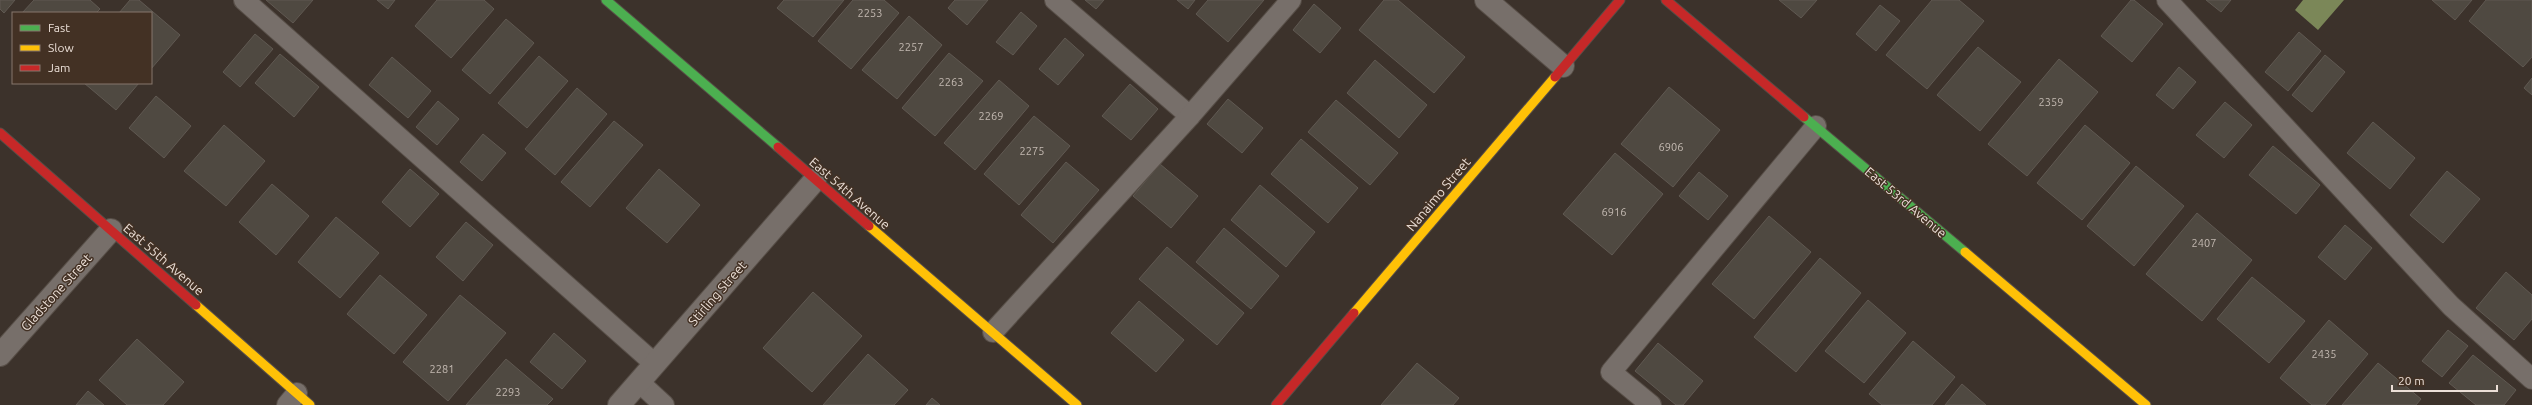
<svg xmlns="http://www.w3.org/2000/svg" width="2532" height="405" font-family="Ubuntu,sans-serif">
<rect width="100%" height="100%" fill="#3c322b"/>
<polygon fill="#7b8758" points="2303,0 2344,0 2318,30 2295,10"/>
<g fill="#4f4941" stroke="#605952">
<polygon points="0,0 15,0 4,13 0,9"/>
<polygon points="34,0 90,0 100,9 96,13 22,13"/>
<polygon points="130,0 139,0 180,35 151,69 151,13 119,13"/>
<polygon points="266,0 313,0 293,23"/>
<polygon points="377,0 395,0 388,9"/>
<polygon points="437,0 484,0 494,9 451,58 415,26"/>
<polygon points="784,0 844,0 813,37 777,8"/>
<polygon points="853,0 884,0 899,13 851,69 818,41"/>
<polygon points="955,0 988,0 967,25 948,8"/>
<polygon points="1085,0 1104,0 1096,9"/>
<polygon points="1177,0 1195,0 1188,9"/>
<polygon points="1208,0 1264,0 1228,42 1196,14"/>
<polygon points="1384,0 1398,0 1465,57 1434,93 1359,30"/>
<polygon points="1779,0 1817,0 1801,18"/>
<polygon points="1932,0 1959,0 1984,21 1927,89 1886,55"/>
<polygon points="2131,0 2134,0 2163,24 2132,62 2101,36"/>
<polygon points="2206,0 2231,0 2221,12"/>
<polygon points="2432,0 2472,0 2455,20"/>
<polygon points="2486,0 2532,0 2532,57 2523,67 2469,21"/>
<polygon points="1314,4 1341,28 1320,53 1293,30"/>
<polygon points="1880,5 1900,21 1876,51 1856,34"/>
<polygon points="1021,12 1037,26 1013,55 996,42"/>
<polygon points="909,16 942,45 897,99 862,70"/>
<polygon points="506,19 534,43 490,94 462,70"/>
<polygon points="2299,32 2321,51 2288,91 2265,72"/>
<polygon points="255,34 273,49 240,87 223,72"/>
<polygon points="1065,38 1084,55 1058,85 1039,69"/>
<polygon points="1978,47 2021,82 1980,131 1937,95"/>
<polygon points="949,53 983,81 935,136 902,108"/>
<polygon points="280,54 319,87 294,117 255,83"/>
<polygon points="2325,55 2345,72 2312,112 2292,95"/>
<polygon points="539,56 568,81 527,128 498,103"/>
<polygon points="392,57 431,91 408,118 369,85"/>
<polygon points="2059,59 2098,92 2027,176 1988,144"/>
<polygon points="1375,60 1427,105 1399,138 1347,93"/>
<polygon points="2179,67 2196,82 2173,109 2156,95"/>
<polygon points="2532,78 2532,95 2524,88"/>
<polygon points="999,80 1029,106 975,170 944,143"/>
<polygon points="84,83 139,83 116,110"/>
<polygon points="1130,84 1158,109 1131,140 1102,116"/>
<polygon points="1669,87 1720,130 1673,187 1621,144"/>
<polygon points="577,88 607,114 555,175 525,149"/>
<polygon points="156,96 191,126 164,158 129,128"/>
<polygon points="1228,99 1263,128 1242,153 1207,124"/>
<polygon points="1336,100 1398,153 1370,185 1308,132"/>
<polygon points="438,101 459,119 437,145 416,127"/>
<polygon points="2225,102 2252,125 2224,158 2196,135"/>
<polygon points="1034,116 1070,146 1019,205 984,174"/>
<polygon points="614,121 643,145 590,207 561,182"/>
<polygon points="2373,122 2415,158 2390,189 2347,153"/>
<polygon points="224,125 265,161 226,206 184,171"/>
<polygon points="2085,125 2130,163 2082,220 2037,183"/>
<polygon points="483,134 506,153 482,181 460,162"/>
<polygon points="1301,139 1358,188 1328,223 1271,174"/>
<polygon points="2273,146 2320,185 2296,214 2249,175"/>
<polygon points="1615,153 1663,194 1612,255 1563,214"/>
<polygon points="1066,162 1099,190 1053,243 1021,215"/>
<polygon points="1160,164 1198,196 1171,228 1133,196"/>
<polygon points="2136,166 2184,206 2134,266 2087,226"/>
<polygon points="410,169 439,194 410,227 382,202"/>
<polygon points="659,169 700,205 667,243 626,208"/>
<polygon points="2447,171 2480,199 2443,243 2410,215"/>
<polygon points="1699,172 1728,196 1708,220 1679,196"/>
<polygon points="272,184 309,216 276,255 239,222"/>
<polygon points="1260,185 1315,232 1286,267 1231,220"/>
<polygon points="2197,213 2252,260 2202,321 2146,274"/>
<polygon points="1769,216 1811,252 1754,319 1712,284"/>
<polygon points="336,217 379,253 340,298 298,262"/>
<polygon points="466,222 493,245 463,281 436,257"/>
<polygon points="2345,225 2372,248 2345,280 2318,257"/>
<polygon points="1224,228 1279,276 1251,309 1196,262"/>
<polygon points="1167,247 1244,313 1217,345 1139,279"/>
<polygon points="1820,258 1861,293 1796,372 1754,337"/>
<polygon points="2506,272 2532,295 2532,319 2514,340 2476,308"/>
<polygon points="380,275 427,315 394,354 347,314"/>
<polygon points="2252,277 2305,321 2269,363 2217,319"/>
<polygon points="813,292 862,336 812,392 763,348"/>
<polygon points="460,295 506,333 448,401 403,362"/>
<polygon points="1868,300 1906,333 1864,383 1825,351"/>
<polygon points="1139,301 1184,340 1156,372 1111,333"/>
<polygon points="2329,320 2368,354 2325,405 2312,405 2280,378"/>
<polygon points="2448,330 2468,346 2442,377 2422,361"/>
<polygon points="554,333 586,361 562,389 530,362"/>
<polygon points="137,339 184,382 163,405 127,405 99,380"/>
<polygon points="1913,341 1955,377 1932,405 1882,405 1869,394"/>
<polygon points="1658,343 1703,381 1683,405 1676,405 1635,371"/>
<polygon points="868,354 908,390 894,405 823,405"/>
<polygon points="2473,355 2516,390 2504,405 2476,405 2449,383"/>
<polygon points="506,359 553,399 547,405 466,405"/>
<polygon points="1417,363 1459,398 1453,405 1381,405"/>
<polygon points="2378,363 2421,399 2416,405 2342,405"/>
<polygon points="1962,384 1986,405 1945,405"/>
<polygon points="88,391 104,405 76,405"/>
<polygon points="932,398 940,405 926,405"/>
</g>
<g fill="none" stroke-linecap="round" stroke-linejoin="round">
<g stroke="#574e47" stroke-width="22">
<g id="lane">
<polyline points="244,0 655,364"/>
<polyline points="1055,0 1190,116"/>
<polyline points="2167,0 2451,306 2532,379"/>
<polyline points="993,332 1190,116 1291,0"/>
<polyline points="639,382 664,405"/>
<polyline points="287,405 297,393"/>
<polyline points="1651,405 1611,372 1816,126"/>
</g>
</g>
<g stroke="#574e47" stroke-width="24">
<g id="street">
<polyline points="1486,0 1563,66"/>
<polyline points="0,355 111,230"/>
<polyline points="619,405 815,180"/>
</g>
</g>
<g stroke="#574e47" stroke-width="11">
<g id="fast">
<polyline points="606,0 778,147"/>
<polyline points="1804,117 1965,252"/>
</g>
</g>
<g stroke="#574e47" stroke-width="11">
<g id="slow">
<polyline points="869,226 1077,405"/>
<polyline points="1965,252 2146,405"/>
<polyline points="196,305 310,405"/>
<polyline points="1354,313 1555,77"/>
</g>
</g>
<g stroke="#574e47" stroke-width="11">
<g id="jam">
<polyline points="1666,0 1804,117"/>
<polyline points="1555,77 1620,0"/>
<polyline points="0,133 196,305"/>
<polyline points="778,147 869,226"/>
<polyline points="1276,405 1354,313"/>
</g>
</g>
<use href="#lane" stroke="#776f6a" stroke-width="20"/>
<use href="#street" stroke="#776f6a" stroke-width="22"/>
<use href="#fast" stroke="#4caf50" stroke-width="9"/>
<use href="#slow" stroke="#ffc107" stroke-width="9"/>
<use href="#jam" stroke="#c62828" stroke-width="9"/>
</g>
<g text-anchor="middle" stroke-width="3" stroke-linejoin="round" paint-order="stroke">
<g font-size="11" fill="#c4bab2">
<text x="870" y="17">2253</text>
<text x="911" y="51">2257</text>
<text x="951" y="86">2263</text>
<text x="2051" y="106">2359</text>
<text x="991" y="120">2269</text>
<text x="1671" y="151">6906</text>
<text x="1032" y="155">2275</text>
<text x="1614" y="216">6916</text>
<text x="2204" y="247">2407</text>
<text x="2324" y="358">2435</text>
<text x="442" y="373">2281</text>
<text x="508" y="396">2293</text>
</g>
<g font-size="13" fill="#ebdfd7" stroke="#433124">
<text transform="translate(850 193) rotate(41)" y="5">East 54th Avenue</text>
<text transform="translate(1438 194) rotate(-50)" y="5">Nanaimo Street</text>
<text transform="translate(1906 202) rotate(40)" y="5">East 53rd Avenue</text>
<text transform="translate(164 259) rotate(41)" y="5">East 55th Avenue</text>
<text transform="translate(56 292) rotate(-48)" y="5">Gladstone Street</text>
<text transform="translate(717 293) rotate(-49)" y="5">Stirling Street</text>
</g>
</g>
<rect x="12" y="12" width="140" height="72" fill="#433124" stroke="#86776c"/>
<rect x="20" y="25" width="20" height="6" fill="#4caf50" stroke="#86776c"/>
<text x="48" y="32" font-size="12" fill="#ebdfd7">Fast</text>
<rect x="20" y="45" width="20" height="6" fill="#ffc107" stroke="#86776c"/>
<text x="48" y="52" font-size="12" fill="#ebdfd7">Slow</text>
<rect x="20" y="65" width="20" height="6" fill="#c62828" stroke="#86776c"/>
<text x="48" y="72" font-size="12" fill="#ebdfd7">Jam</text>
<path d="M2392 385v6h105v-6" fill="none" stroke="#ebdfd7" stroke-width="2"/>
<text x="2398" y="385" font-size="12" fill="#ebdfd7" stroke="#433124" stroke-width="3" paint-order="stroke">20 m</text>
</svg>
